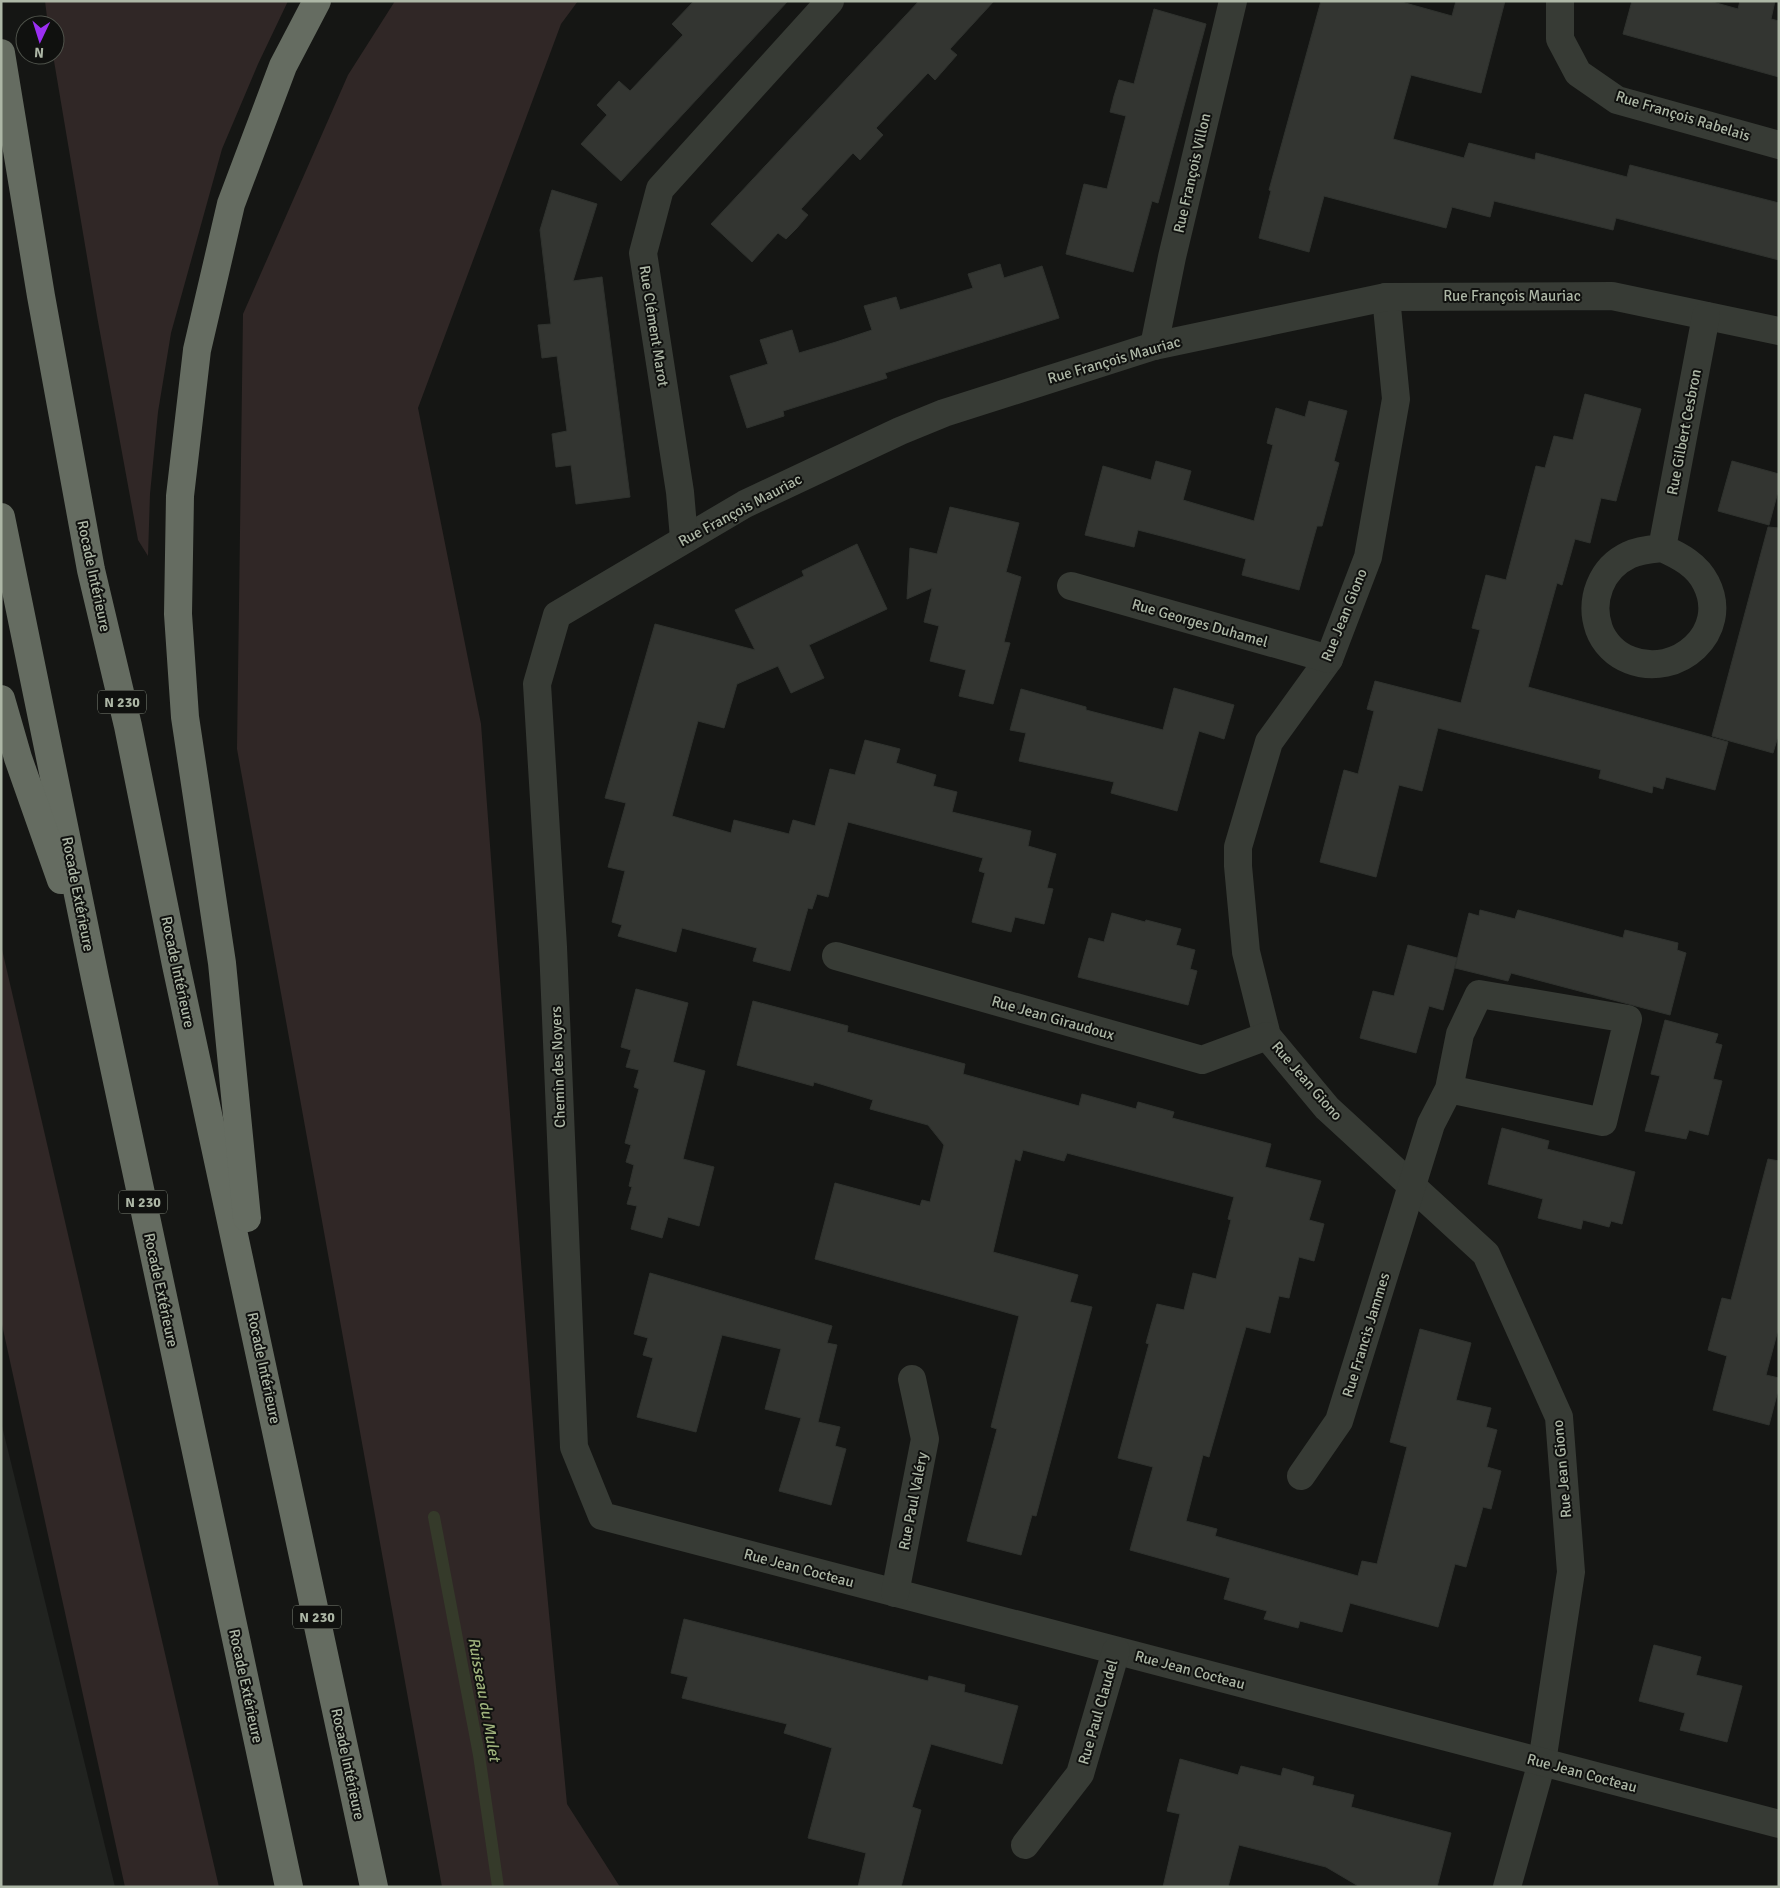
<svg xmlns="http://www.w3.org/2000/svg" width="1780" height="1888" font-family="Signika,sans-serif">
<rect width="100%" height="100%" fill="#151614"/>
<polygon fill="#212320" points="1,1422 115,1887 1,1887"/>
<g fill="#302726">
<polygon points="45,1 288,1 258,64 222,149 171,333 158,412 150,494 148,556 138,540 97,316 53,55 55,25 48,25"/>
<polygon points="395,1 578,1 561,24 418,408 481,724 540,1518 567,1804 620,1887 442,1887 237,749 243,314 348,75"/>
<polygon points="1,945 219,1887 125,1887 1,1320"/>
</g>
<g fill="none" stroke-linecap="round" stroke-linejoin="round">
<polyline stroke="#353a2a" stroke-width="12" points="434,1517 479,1755 498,1887"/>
</g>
<g fill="#333531" stroke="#2f322e">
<polygon points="694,1 788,1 621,181 581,144 607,115 597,105 619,81 630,91 683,35 672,24"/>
<polygon points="919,1 994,1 950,49 957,55 935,80 928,73 876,128 883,135 860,160 853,153 801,209 808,215 797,228 786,239 778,233 752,262 711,224"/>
<polygon points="1321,1 1398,1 1452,16 1456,1 1505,1 1481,93 1411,75 1393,139 1464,158 1469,143 1535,160 1536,153 1627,177 1630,165 1779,203 1779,260 1616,218 1613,230 1494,201 1490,217 1452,207 1446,228 1324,196 1309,252 1259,238 1271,191 1269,190"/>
<polygon points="1632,1 1709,1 1738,9 1740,1 1775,1 1771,19 1779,21 1779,77 1623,34"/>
<polygon points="1154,9 1206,24 1158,203 1152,201 1133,272 1066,254 1084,184 1107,189 1126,116 1110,112 1114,96 1119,80 1134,84"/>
<polygon points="552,190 597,204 573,281 602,277 630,497 576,504 571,465 556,467 552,434 567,431 562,394 557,356 542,358 538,325 551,324 540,230"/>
<polygon points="1000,264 1004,278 1042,266 1059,318 885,373 887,378 783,411 784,416 747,428 730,376 768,364 760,340 792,330 799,353 836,342 872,330 864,306 896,297 900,310 937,299 973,288 968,274"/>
<polygon points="1585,394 1641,409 1616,501 1601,498 1590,543 1575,539 1562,585 1557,583 1528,687 1728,742 1715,790 1666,777 1663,789 1653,786 1652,793 1599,778 1601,770 1438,728 1422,791 1399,785 1376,877 1320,862 1344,770 1358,774 1374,711 1367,709 1375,681 1461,703 1480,630 1472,628 1486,575 1506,580 1536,466 1545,468 1554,436 1573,440"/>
<polygon points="1309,401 1347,411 1334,461 1339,463 1322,526 1317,526 1299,590 1242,575 1246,559 1173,539 1138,530 1134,547 1085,535 1103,466 1151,480 1156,461 1191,471 1183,500 1254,521 1273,445 1267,443 1276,408 1305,417"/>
<polygon points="1732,461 1779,474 1779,488 1769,525 1718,511"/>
<polygon points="950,507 1019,523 1006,572 1021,577 1004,642 1010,643 993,704 959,696 966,670 930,661 939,626 924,622 932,588 907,599 910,548 937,554"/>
<polygon points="1768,527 1779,528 1779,733 1773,753 1712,736"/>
<polygon points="857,544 887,609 809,645 824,678 791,693 778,666 737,684 724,728 698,721 672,816 731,833 734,820 789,834 793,820 815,826 830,769 855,775 865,740 900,749 896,763 936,775 933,786 957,792 952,812 1031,831 1028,846 1056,854 1047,888 1053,889 1044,924 1015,917 1011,932 972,922 985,873 979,871 983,858 848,822 828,897 817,894 812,909 808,908 790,971 753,961 757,948 682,928 676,952 618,936 622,925 612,922 625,871 608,867 626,803 605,798 655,624 755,650 735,610 804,576 802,571"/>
<polygon points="1174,688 1234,705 1224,739 1199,731 1177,811 1111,793 1114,782 1019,761 1026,733 1010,730 1021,689 1086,707 1086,710 1163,730"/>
<polygon points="1480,910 1515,919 1518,910 1623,938 1625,930 1678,943 1677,950 1686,953 1670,1015 1511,973 1508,981 1455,968 1469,913 1479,916"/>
<polygon points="1112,913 1145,922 1146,920 1181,929 1176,945 1195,950 1190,969 1197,971 1188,1005 1078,977 1089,938 1104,942"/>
<polygon points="1408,945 1457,958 1443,1010 1429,1006 1416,1053 1360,1038 1373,991 1394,996"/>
<polygon points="636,989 688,1003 673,1062 705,1071 683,1159 714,1167 699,1226 668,1217 662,1238 631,1229 637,1206 627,1204 632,1187 629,1186 634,1165 626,1162 631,1145 625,1143 639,1089 634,1087 639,1070 626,1067 631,1050 621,1047"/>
<polygon points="753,1001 848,1026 847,1032 965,1064 963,1074 1079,1106 1082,1094 1136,1109 1138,1102 1174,1112 1172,1118 1271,1144 1265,1167 1321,1181 1309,1220 1324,1224 1314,1261 1299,1257 1289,1298 1279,1296 1270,1333 1246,1327 1209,1457 1203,1455 1186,1521 1217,1529 1215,1536 1358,1576 1362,1561 1377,1564 1407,1447 1390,1442 1420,1329 1471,1343 1456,1400 1491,1408 1486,1427 1497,1430 1487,1467 1501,1471 1491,1509 1483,1507 1466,1567 1455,1564 1438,1627 1350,1603 1342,1632 1300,1621 1298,1628 1264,1619 1267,1611 1224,1599 1230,1578 1130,1550 1153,1467 1118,1458 1149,1344 1146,1343 1157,1304 1184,1310 1193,1273 1216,1279 1231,1220 1228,1219 1234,1197 1067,1153 1064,1161 1023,1150 1020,1161 1015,1159 993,1252 1078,1275 1070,1302 1092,1307 1036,1516 1032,1515 1021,1555 967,1541 997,1429 991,1427 1019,1316 815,1259 835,1183 920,1206 922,1200 930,1202 944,1145 928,1125 870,1109 873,1100 814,1082 813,1086 737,1065"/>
<polygon points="1665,1020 1718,1034 1715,1043 1722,1045 1713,1079 1722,1081 1708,1135 1689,1130 1686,1139 1645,1131 1660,1076 1651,1074"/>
<polygon points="1502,1128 1549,1141 1547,1149 1635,1172 1622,1224 1611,1221 1609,1227 1583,1220 1581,1229 1538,1218 1543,1199 1488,1184"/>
<polygon points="1768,1159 1779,1161 1779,1326 1766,1375 1779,1378 1779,1387 1769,1425 1713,1410 1727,1356 1708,1350 1722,1298 1731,1300"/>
<polygon points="650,1273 832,1326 827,1343 837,1345 818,1422 840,1427 835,1446 846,1449 831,1505 779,1491 801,1418 765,1409 781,1349 722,1335 696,1432 637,1417 653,1358 643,1355 648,1338 634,1334"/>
<polygon points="684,1619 928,1681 929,1676 965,1685 964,1692 1018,1706 1002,1764 931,1744 912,1807 921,1810 901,1887 858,1887 866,1853 808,1838 832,1748 784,1733 787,1724 682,1698 688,1677 671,1673"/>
<polygon points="1654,1645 1701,1657 1696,1675 1742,1686 1727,1742 1680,1730 1685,1713 1639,1701"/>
<polygon points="1180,1759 1238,1775 1241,1766 1281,1776 1283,1768 1314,1777 1312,1785 1354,1795 1351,1807 1451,1833 1437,1887 1360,1887 1326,1867 1239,1845 1228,1887 1163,1887 1180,1814 1167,1811"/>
</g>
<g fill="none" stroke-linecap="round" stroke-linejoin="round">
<g stroke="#373b35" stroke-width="28">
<polyline points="1560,1 1560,39 1578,73 1617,100 1779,145"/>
<polyline points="1386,297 1396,399 1368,557 1329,659 1269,742 1238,847 1238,866 1246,952 1267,1036 1327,1108 1486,1254 1559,1417 1571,1572 1542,1762 1507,1887"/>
<polyline points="1779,331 1612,296 1386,297 1154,346 944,413 900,431 745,504 557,615 537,684 553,947 574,1447 602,1516 1779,1824"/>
<polyline points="1154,346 1172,257 1233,1"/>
<polyline points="684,538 680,492 643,253 660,189 830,1"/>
<path d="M 1662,548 C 1680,556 1697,565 1706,583 C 1731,632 1677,679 1630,660 C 1616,655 1604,643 1599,629 C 1589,600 1601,568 1629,555 C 1639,550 1652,549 1662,548 L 1706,316"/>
<polyline points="1071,586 1329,659"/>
<polyline points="836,956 1202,1060 1267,1036"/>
<polyline points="1301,1476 1339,1421 1431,1124 1449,1089 1603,1122 1628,1019 1479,994 1460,1034 1449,1089"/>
<polyline points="895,1593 925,1439 912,1379"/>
<polyline points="1025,1845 1080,1774 1116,1651"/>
</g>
<g stroke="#656c61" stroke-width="28">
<polyline points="1,53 41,296 91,570 128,726 176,965 374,1887"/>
<polyline points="1,517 95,978 289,1887"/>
<polyline points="1,699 18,758 61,880"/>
<polyline points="247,1218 222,963 185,717 178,614 180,496 197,350 231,204 283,66 317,1"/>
</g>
</g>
<g text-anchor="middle" stroke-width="4" stroke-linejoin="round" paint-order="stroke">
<g fill="#10110f" stroke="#7e8579" stroke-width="1">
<rect x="98" y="690.5" width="48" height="23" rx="4"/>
<rect x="119" y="1190.5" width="48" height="23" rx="4"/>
<rect x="293" y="1605.5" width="48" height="23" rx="4"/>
</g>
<g font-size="14" font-weight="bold" fill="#adb7a6">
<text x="122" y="707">N 230</text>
<text x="143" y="1207">N 230</text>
<text x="317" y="1622">N 230</text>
</g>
<g font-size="15" fill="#adb7a6" stroke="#10110f">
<text transform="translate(1683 116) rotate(17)" y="5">Rue François Rabelais</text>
<text transform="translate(1192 173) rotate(-77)" y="5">Rue François Villon</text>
<text x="1512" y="301">Rue François Mauriac</text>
<text transform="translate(654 326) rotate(81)" y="5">Rue Clément Marot</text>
<text transform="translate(1114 360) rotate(-16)" y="5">Rue François Mauriac</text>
<text transform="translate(1684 432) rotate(-79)" y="5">Rue Gilbert Cesbron</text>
<text transform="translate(740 510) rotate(-28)" y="5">Rue François Mauriac</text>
<text transform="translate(94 576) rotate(78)" y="5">Rocade Intérieure</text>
<text transform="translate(1344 615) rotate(-68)" y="5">Rue Jean Giono</text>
<text transform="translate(1200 623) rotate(16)" y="5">Rue Georges Duhamel</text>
<text transform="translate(78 894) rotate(79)" y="5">Rocade Extérieure</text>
<text transform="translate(178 972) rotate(78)" y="5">Rocade Intérieure</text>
<text transform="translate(1053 1018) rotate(16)" y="5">Rue Jean Giraudoux</text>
<text transform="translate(558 1067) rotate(-92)" y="5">Chemin des Noyers</text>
<text transform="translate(1307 1081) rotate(49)" y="5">Rue Jean Giono</text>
<text transform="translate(161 1290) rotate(78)" y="5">Rocade Extérieure</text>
<text transform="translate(1366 1335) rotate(-73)" y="5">Rue Francis Jammes</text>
<text transform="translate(264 1368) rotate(78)" y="5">Rocade Intérieure</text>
<text transform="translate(1562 1469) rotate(-95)" y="5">Rue Jean Giono</text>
<text transform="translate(913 1501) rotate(-79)" y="5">Rue Paul Valéry</text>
<text transform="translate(799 1568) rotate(15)" y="5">Rue Jean Cocteau</text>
<text transform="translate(1190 1670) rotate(15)" y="5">Rue Jean Cocteau</text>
<text transform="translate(246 1686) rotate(78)" y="5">Rocade Extérieure</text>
<text transform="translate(1098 1712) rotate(-74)" y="5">Rue Paul Claudel</text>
<text transform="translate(348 1764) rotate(78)" y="5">Rocade Intérieure</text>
<text transform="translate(1582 1773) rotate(15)" y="5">Rue Jean Cocteau</text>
</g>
<g font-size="16" font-style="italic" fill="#9fb27c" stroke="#10110f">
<text transform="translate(485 1699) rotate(80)" y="6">Ruisseau du Mulet</text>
</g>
</g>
<rect width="1780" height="1888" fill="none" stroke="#adb7a6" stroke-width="5"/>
<g transform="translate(40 40) rotate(184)"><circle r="24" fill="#10110f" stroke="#4f534b"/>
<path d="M0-4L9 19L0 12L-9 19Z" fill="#9c2ff3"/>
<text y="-8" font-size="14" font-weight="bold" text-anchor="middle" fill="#adb7a6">N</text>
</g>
</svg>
